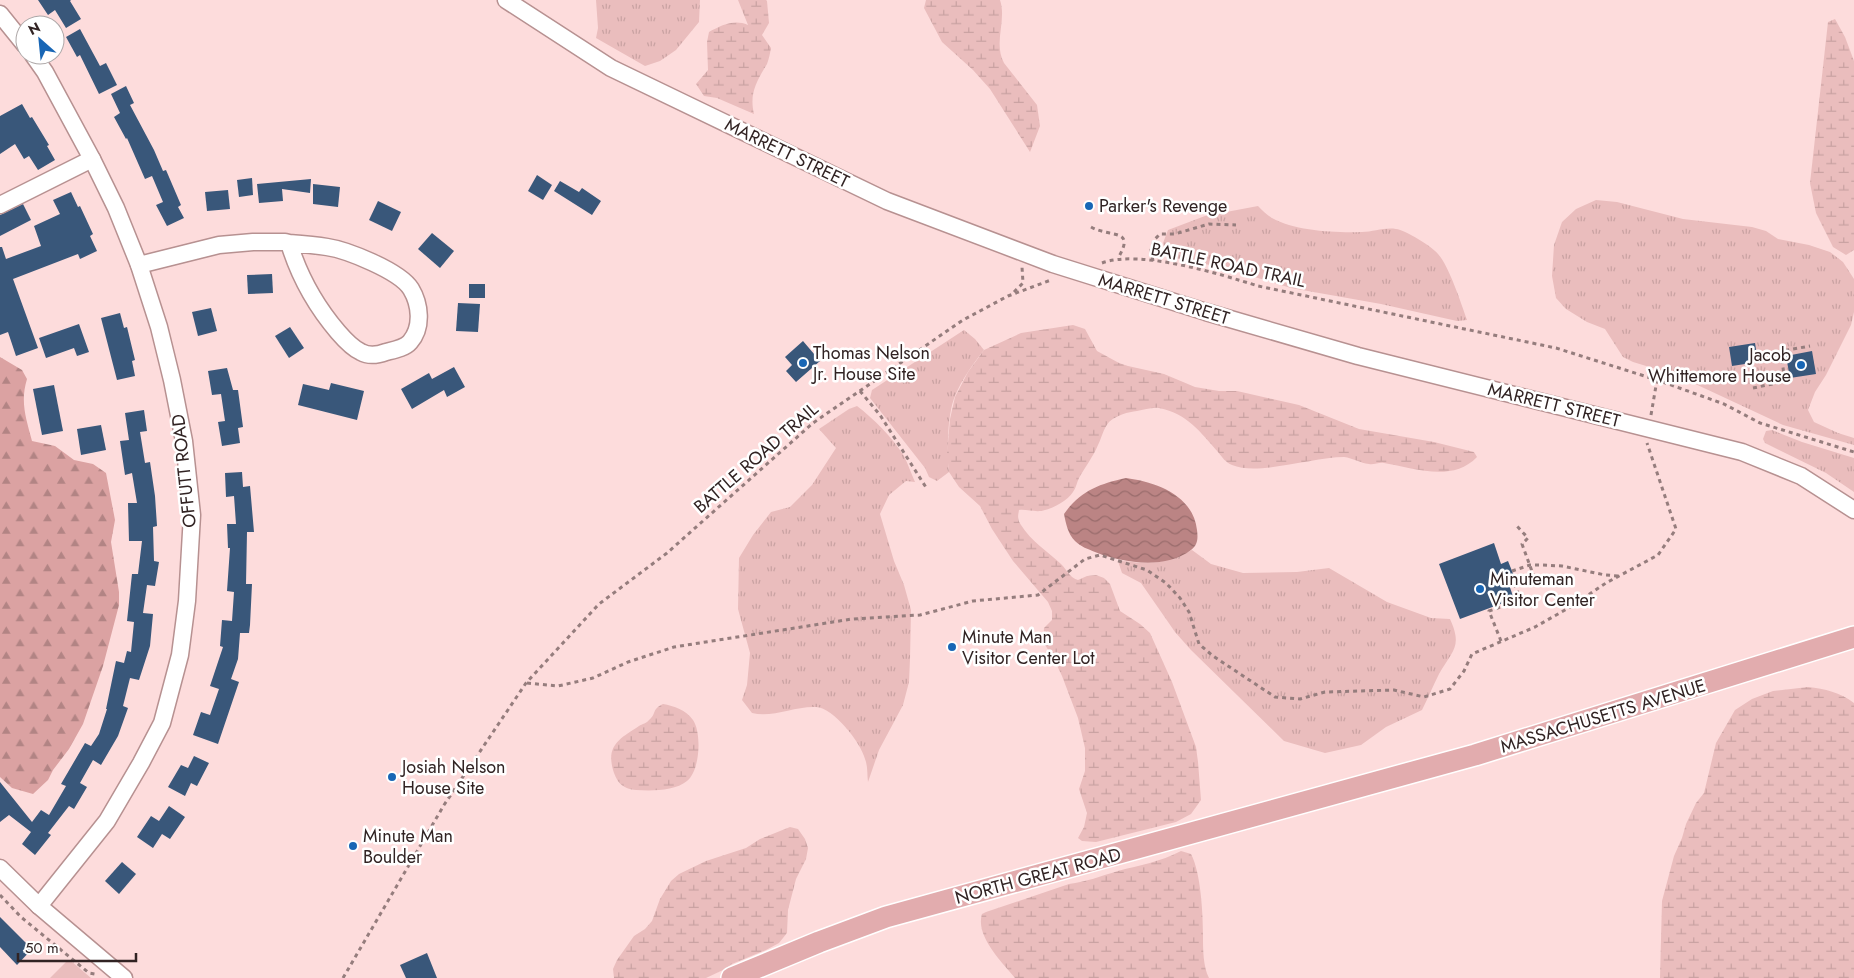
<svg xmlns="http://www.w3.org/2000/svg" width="1854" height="978" font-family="Jost,sans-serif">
<defs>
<pattern id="grass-tufts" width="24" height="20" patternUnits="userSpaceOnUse" patternTransform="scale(1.25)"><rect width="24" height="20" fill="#eabdbd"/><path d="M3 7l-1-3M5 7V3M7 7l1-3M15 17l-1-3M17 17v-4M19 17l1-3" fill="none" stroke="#c9a2a2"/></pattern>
<pattern id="forest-firs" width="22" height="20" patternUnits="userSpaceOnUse" patternTransform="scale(1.25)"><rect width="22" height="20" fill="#dba2a2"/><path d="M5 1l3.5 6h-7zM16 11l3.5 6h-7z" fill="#b28484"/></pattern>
<pattern id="wetland-marsh" width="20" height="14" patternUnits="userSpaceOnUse" patternTransform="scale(1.25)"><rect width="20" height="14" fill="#eabdbd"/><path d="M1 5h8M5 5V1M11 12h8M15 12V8" fill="none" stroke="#c9a2a2"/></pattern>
<pattern id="water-waves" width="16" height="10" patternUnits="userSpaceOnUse" patternTransform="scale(1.25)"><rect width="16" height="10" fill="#bb8484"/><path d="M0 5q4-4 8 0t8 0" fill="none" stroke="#996c6c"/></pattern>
</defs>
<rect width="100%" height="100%" fill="#fddcdc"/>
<g fill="url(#grass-tufts)">
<polygon points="596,0 700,0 699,22 676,50 660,61 645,66 596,38 598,28"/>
<polygon points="1596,200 1617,202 1683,219 1752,227 1766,231 1778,239 1809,245 1830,252 1843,262 1854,279 1854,312 1851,325 1826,375 1815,392 1808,410 1814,422 1838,433 1854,438 1854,445 1783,425 1676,375 1633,362 1623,357 1605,329 1587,322 1566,309 1556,298 1552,276 1554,245 1562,222 1576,209"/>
<path d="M 1258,206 C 1262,210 1267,215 1272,218 C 1295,231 1336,233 1362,232 C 1373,232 1385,227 1396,229 C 1405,230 1433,247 1438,254 C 1449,266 1461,303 1467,320 L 1457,321 L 1381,304 L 1291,288 L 1225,268 L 1175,258 L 1166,254 L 1163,243 L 1168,230 L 1205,216 Z"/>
<path d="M 964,330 L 975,339 L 984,350 C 973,364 962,379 955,396 C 947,415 947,451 949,472 L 937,481 L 929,477 L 925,468 L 870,398 L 872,390 Z"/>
<path d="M 857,406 C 874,419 892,437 904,456 C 908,464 911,473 915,482 L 906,481 L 889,495 L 880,514 L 894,561 L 904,585 L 911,610 L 910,659 L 909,682 L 903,705 L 879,750 L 868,782 C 867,775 868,766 865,759 C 861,743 834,708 816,707 C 794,706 773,718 752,713 L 742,700 L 747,685 L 750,653 L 738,609 L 739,558 L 753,535 L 771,512 L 790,507 L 812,485 L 836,448 L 819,429 L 849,409 Z"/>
<polygon points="1772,430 1802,442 1854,458 1854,492 1826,473 1765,443 1763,439 1766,431"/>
<path d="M 1192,550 L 1211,564 L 1243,573 L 1297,572 L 1329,568 L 1387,602 L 1431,618 L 1450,619 C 1463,647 1452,651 1439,674 C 1433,686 1428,698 1422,710 L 1386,727 L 1361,745 L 1325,753 L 1284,741 L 1191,650 L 1175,632 L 1141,583 L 1122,573 L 1118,561 C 1127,561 1137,563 1146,563 C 1162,563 1178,557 1192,550 Z"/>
</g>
<path fill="url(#forest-firs)" d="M 0,357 L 22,370 L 27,379 C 20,402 26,418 32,441 L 55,446 L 74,460 L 93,464 L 106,473 L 115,520 L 111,542 L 119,592 L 119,605 L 103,666 L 83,724 L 69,749 L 53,770 L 48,780 L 33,794 L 12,788 L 0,777 Z"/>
<g fill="url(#wetland-marsh)">
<path d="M 738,0 L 766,0 L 767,1 L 769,23 L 762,35 L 771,48 C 770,53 769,59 767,64 C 757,81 749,93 754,114 L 717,98 L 704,96 L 696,84 L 708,70 L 707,42 L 709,32 C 722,25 734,19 748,25 Z"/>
<path d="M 926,0 L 1000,0 C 1007,21 993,42 1004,63 L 1037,105 L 1040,126 L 1030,152 L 990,89 L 973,70 L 942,42 L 924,8 Z"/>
<polygon points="1835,19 1845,37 1854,61 1854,250 1846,255 1833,247 1816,213 1810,183 1828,22"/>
<path d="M 1073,325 L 1085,329 L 1097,351 L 1119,363 L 1128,366 L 1164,374 L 1195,387 L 1219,391 L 1237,391 L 1299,405 L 1359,429 L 1434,442 L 1474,452 L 1477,457 C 1452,483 1414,468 1384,463 C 1379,462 1374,465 1369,464 C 1360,463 1353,458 1344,457 C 1313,457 1258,476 1232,465 C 1226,463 1222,457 1218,452 C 1200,432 1188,414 1159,408 C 1152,407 1144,410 1137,411 C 1128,412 1117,415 1109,422 C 1103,429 1102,437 1098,445 C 1093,457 1085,467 1079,478 C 1077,482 1076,488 1073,492 C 1068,500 1054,508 1045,510 C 1037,513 1027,509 1019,510 C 1018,516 1017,520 1021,525 C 1031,541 1048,552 1061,564 C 1067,570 1070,578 1078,580 L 1087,576 L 1096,575 L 1104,578 L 1110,584 L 1120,611 L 1140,624 L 1150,633 L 1172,682 L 1196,747 L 1198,762 L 1201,800 L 1191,814 L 1176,822 L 1096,842 L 1082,841 L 1078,838 L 1084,827 L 1087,813 L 1079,789 L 1085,771 L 1085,748 L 1078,718 L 1062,676 L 1053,657 L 1043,642 L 1044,628 L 1052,620 L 1052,611 L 1048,602 L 1013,561 L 992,529 L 980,506 L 959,487 L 949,472 L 947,454 L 950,419 L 955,397 L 968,372 L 984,350 L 1021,333 Z"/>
<path d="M 1808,687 C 1825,689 1840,692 1854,703 L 1854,978 L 1660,978 L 1662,901 L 1674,856 L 1682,838 L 1686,824 L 1696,803 L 1704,793 L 1716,743 L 1735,710 L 1752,699 L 1773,691 Z"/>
<path d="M 663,704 C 674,706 686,710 693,720 C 702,733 700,771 687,781 C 675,791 652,791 636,790 C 624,789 618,784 614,773 C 605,746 619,739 639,726 C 642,724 647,723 649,720 C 657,713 651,710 663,704 Z"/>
<polygon points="790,827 798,829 805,839 808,848 806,859 796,879 788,910 787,933 779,943 766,950 732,964 723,970 706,978 614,978 613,969 617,960 634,936 645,929 652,921 660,899 671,881 679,874 706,861 746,848 760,839"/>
<path d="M 1181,851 L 1191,854 C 1201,873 1203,914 1203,936 C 1203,948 1203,967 1209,978 L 1015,978 C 1002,962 975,936 982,914 L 986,912 L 1069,884 C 1086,882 1101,876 1118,871 C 1140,865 1160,862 1181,851 Z"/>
</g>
<polygon fill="#eabdbd" points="67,961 71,961 91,978 50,978"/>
<path fill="url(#water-waves)" d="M 1126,478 C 1156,482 1193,495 1197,530 C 1198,538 1198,545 1191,550 C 1165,570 1123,563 1095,552 C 1088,549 1081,547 1075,541 C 1068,534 1066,524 1064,514 C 1080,491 1099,484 1126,478 Z"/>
<g fill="#39577a">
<polygon points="38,0 71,0 70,1 81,19 66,28 55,10 48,15"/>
<polygon points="80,29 100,66 106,63 117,85 99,94 80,55 77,57 66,37"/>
<polygon points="126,86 134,103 130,105 154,150 163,171 166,170 181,205 178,207 184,218 167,226 156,205 163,202 152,176 145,179 127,138 126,139 114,117 120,113 111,94"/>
<polygon points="22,104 30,118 32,117 49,145 47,146 55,160 38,170 29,156 24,159 15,144 0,154 0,116"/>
<polygon points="537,175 552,185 543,200 528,191"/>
<polygon points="252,178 253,195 239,197 237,180"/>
<polygon points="311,179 310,193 282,189 283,201 259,203 257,184"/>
<polygon points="560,181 579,192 582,188 601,201 592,215 554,191"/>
<polygon points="313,184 340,187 338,207 313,204"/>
<polygon points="228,190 230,209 207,211 205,192"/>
<polygon points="71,192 78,207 80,206 93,234 90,236 97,251 80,259 78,254 13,279 38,348 16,356 8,332 0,335 0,247 2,247 6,259 41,246 34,226 60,214 53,200"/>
<polygon points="378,201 401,212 392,231 369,220"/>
<polygon points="23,204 31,220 0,236 0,215"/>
<polygon points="432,233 454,251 440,268 418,249"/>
<polygon points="272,274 273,293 248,294 247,275"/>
<rect x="469" y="284" width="16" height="14"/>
<polygon points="458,303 480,304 478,332 456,331"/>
<polygon points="211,308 217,331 198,336 192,312"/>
<polygon points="120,313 124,328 127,327 135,360 132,361 135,376 117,380 101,318"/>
<polygon points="79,324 89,352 77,356 74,348 46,358 39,338"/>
<polygon points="290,327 304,348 289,358 275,336"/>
<polygon points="803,341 820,361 796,382 786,371 792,365 785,357"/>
<polygon points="1755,343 1758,362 1732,366 1729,347"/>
<polygon points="1812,351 1816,374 1790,378 1786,356"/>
<polygon points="454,367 465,387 447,397 444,390 412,409 401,389 429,373 432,379"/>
<polygon points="227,368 233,390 238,390 243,427 238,428 240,443 222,446 218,422 225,421 221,394 212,395 208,371"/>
<polygon points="331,383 364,391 357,420 298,405 303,384 329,390"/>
<polygon points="54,385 63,431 42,435 33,389"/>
<polygon points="144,410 147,431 140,432 145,463 150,462 155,496 157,526 153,527 154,561 159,562 155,586 147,585 143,613 153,614 150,646 139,680 130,678 123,706 128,708 118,736 101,765 93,760 80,783 87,787 74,809 69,806 48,833 51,835 35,855 22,844 31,832 9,815 0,822 0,782 32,822 41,810 49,815 66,786 61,784 85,743 91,746 99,734 107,709 106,709 116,661 124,663 127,651 131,652 134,622 127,621 132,574 138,574 142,541 129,541 128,503 137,503 132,473 125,475 120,441 129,440 125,413"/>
<polygon points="101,425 106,450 81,455 77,429"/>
<polygon points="242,472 243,487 250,486 254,532 247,532 246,584 252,584 250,625 249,633 240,633 238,659 231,679 239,682 218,744 193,735 201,712 210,715 219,689 210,686 223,647 220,646 222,620 232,621 234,592 227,591 230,548 228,548 227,524 236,524 234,496 226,497 225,473"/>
<polygon points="1494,543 1501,564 1508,561 1514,576 1507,579 1514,599 1460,619 1439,564"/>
<polygon points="194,756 209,763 197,786 191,783 185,796 168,787 181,765 188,768"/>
<polygon points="169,806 185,817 170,839 162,834 153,848 137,837 151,816 159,821"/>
<polygon points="122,862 136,874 119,894 105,881"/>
<polygon points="0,917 32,949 17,965 0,947"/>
<polygon points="427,953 437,978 406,978 400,965"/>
</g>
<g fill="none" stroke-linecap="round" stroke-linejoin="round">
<g stroke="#b79191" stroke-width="19">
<g id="minor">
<polyline points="506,0 611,68 887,201 1053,264 1206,312 1358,356 1742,452 1801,476 1854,510"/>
<polyline points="0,14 25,45"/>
<polyline points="33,55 45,72 92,159 116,208 139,265 159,327 172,380 184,441 192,515 187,601 180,655 162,723 141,763 107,821 39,906"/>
<polyline points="0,205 92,159"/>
<path d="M 139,265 L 219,245 L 253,242 L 285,242 L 289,243 C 302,244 315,245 327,247 C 347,250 400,271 411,289 C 420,304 423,327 410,342 C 405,348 394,350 386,352 C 378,355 368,356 361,352 C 352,348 344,339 338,332 C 315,305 299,276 289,243"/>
<polyline points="0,868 39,906 124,978"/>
</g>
</g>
<g stroke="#fff" stroke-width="24">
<polyline id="major" points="732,978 819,942 886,917 1475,755 1854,637"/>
</g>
<g stroke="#957d7d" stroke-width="3" stroke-dasharray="4 4" stroke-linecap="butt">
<path d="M 1091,227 C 1111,238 1136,228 1118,258"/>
<polyline points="1153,261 1151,250 1154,240 1160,234 1175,234 1209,224 1236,225"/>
<path d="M 1102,263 C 1140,249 1220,274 1258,286 L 1556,348 L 1657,380 L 1724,404 L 1760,423 L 1854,452"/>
<polyline points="1014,292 1023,283 1022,267"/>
<path d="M 1753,388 L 1777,383 L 1784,379 C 1784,369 1781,361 1782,351 L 1810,346"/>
<polyline points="860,391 880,415 927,489"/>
<polyline points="1651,415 1657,380"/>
<polyline points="1512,571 1530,565 1543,565 1562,566 1605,575 1619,576"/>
<polyline points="1501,641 1489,611 1521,600 1513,581 1533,574 1522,544 1528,538 1515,524"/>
<polyline points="527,683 558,686 593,678 628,662 674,647 852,619 920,615 973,601 1038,595 1085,559 1100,555 1147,570 1166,583 1180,598 1189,612 1199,644 1213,656 1275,697 1300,699 1325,692 1394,690 1424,697 1450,689 1464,671 1472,654 1535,627 1572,606 1606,583 1658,555 1676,529 1647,443"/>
<polyline points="0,895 21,917 89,973 95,974"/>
<polyline points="343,978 444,805 526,683 599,604 667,553 813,423 963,320 1008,296 1051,280"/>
</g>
<use href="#minor" stroke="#fff" stroke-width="16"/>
<use href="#major" stroke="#e2acae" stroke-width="21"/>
</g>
<g fill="#1866b5" stroke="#fff" stroke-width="2">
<circle cx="1089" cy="206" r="5"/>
<circle cx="803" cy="363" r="5"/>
<circle cx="1801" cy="365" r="5"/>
<circle cx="1480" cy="589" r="5"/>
<circle cx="952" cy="647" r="5"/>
<circle cx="392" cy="777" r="5"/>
<circle cx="353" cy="846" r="5"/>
</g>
<g text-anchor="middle" stroke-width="5" stroke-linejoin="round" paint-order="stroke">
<g font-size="18" fill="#312323" stroke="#fff">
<text transform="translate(787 153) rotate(26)" y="6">MARRETT STREET</text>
<text transform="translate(1228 265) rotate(12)" y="6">BATTLE ROAD TRAIL</text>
<text transform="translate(1164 299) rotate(17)" y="6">MARRETT STREET</text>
<text transform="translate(1554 405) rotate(14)" y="6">MARRETT STREET</text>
<text transform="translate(756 458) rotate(-41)" y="6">BATTLE ROAD TRAIL</text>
<text transform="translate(184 471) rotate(-96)" y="6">OFFUTT ROAD</text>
<text transform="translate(1603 716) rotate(-17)" y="6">MASSACHUSETTS AVENUE</text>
<text transform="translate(1038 876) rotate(-15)" y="6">NORTH GREAT ROAD</text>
</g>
<g font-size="18" fill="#312323" stroke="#fff" text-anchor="start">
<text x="1099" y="212">Parker's Revenge</text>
<text x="813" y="359">Thomas Nelson<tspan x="813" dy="21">Jr. House Site</tspan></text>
<text x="1791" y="361" text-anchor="end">Jacob<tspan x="1791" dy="21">Whittemore House</tspan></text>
<text x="1490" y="585">Minuteman<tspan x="1490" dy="21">Visitor Center</tspan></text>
<text x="962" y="643">Minute Man<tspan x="962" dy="21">Visitor Center Lot</tspan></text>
<text x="402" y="773">Josiah Nelson<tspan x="402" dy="21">House Site</tspan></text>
<text x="363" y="842">Minute Man<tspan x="363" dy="21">Boulder</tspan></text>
</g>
</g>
<g transform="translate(40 40) rotate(333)"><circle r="24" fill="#ffffff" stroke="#ada7a7"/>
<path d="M0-4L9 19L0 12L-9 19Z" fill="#1866b5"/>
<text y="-8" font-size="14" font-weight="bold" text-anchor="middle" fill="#312323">N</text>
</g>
<path d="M18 953v8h118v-8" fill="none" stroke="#312323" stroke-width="2.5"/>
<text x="25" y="953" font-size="15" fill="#312323" stroke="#ffffff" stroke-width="4" paint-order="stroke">50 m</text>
</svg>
